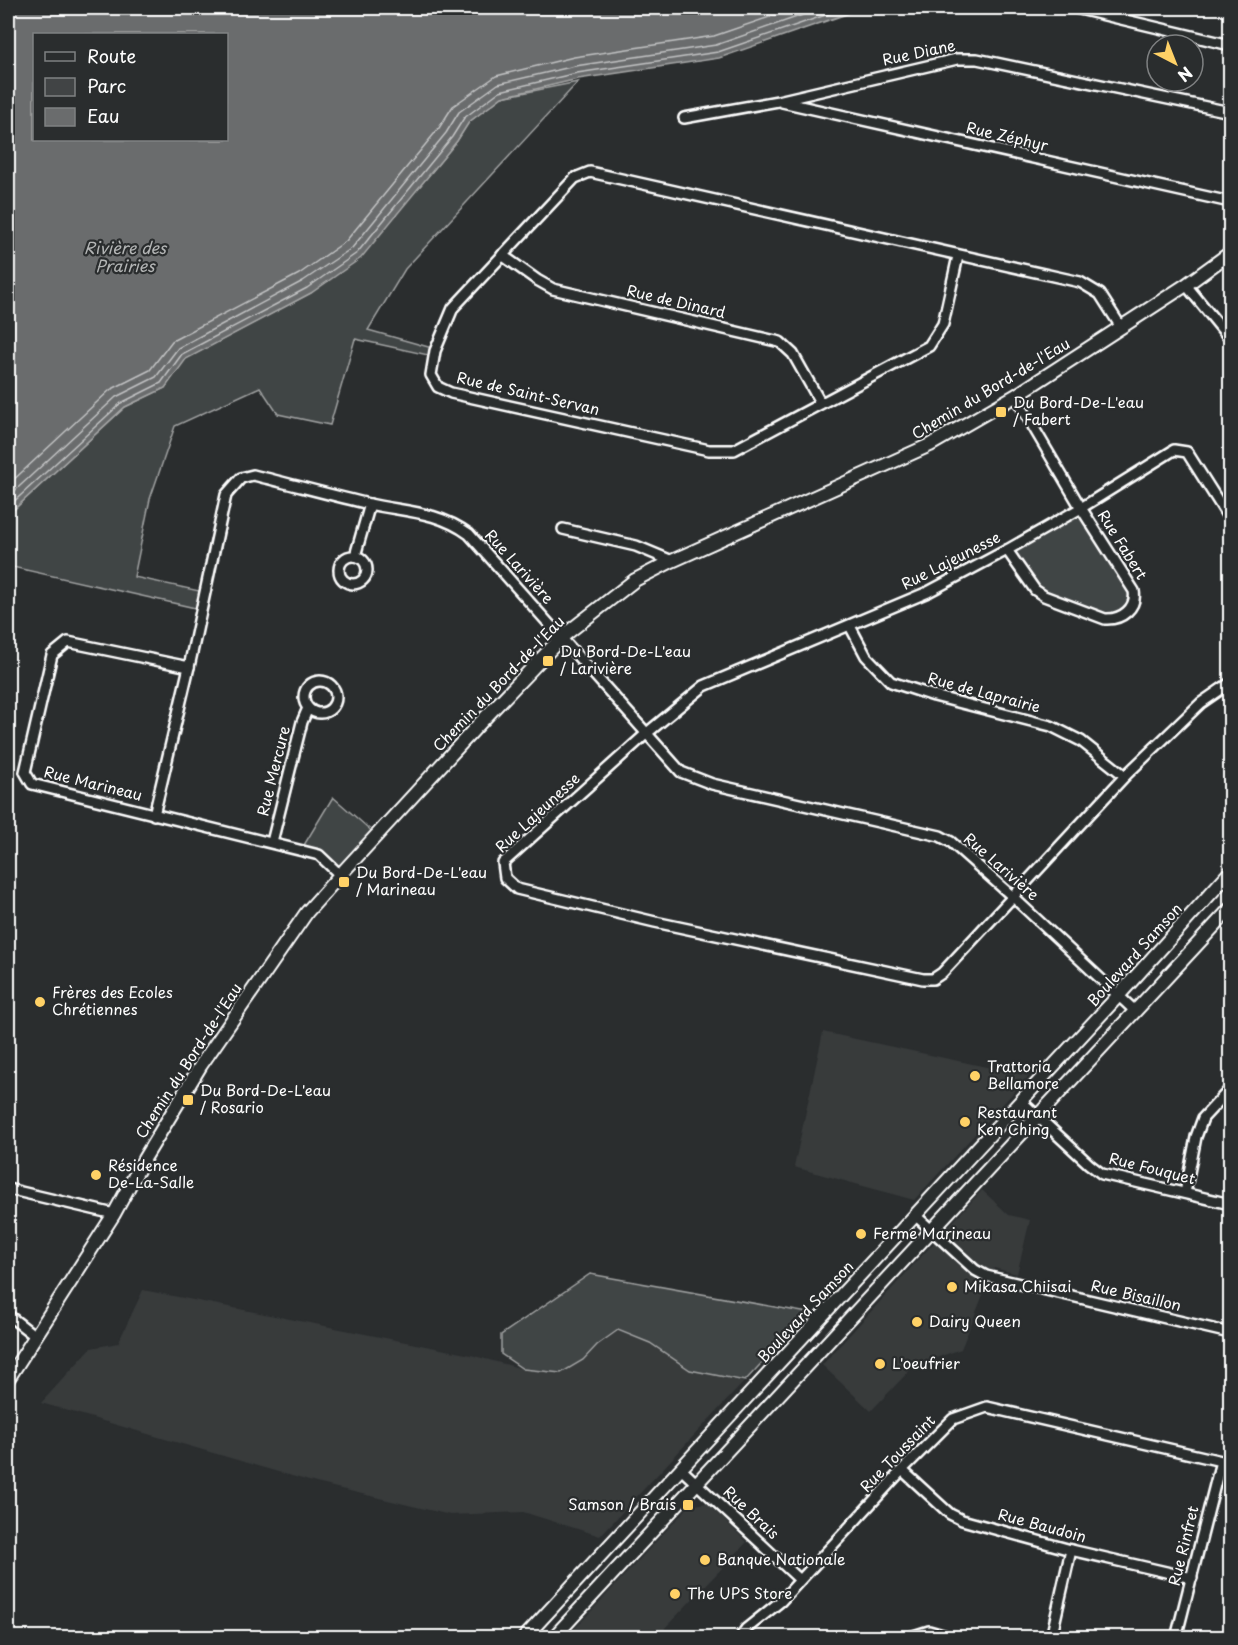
<svg xmlns="http://www.w3.org/2000/svg" width="1238" height="1645" font-family="'Playpen Sans',sans-serif">
<rect width="100%" height="100%" fill="#2a2d2e"/>
<filter id="ink" filterUnits="userSpaceOnUse"><feTurbulence type="fractalNoise" baseFrequency=".0167" numOctaves="2"/><feDisplacementMap in="SourceGraphic" scale="12" xChannelSelector="R" yChannelSelector="G"/><feConvolveMatrix kernelMatrix="1 2 1 2 8 2 1 2 1" color-interpolation-filters="sRGB"/></filter>
<g filter="url(#ink)">
<g fill="#373a3b">
<polygon points="823,1032 1029,1076 914,1200 794,1167"/>
<polygon points="982,1190 1009,1215 1030,1220 1017,1274 994,1268 961,1349 914,1366 871,1411 822,1365"/>
<polygon points="143,1290 471,1355 523,1369 561,1373 583,1360 597,1345 618,1330 650,1343 690,1370 745,1381 600,1536 523,1512 450,1515 316,1483 41,1403 91,1348 118,1343"/>
<polygon points="707,1503 747,1542 665,1628 663,1637 567,1637 689,1506"/>
</g>
<g fill="#414445" stroke="#a0a2a2" stroke-width="1.5">
<polygon points="578,82 405,269 368,330 432,348 428,355 355,339 330,425 278,414 260,387 175,426 150,499 134,577 204,592 200,609 8,566 8,515 125,407 165,388 185,359 311,293 420,186 457,141 469,122 502,97"/>
<polygon points="1081,508 1136,600 1114,620 1044,596 1007,550"/>
<polygon points="333,797 375,834 340,875 319,855 301,850"/>
<polygon points="590,1274 808,1313 745,1381 690,1370 650,1343 618,1330 597,1345 583,1360 561,1373 523,1369 501,1354 501,1335"/>
</g>
<path fill="#6a6c6d" stroke="#a6a7a7" stroke-width="1.5" fill-rule="evenodd" d="M 8,8 L 864,8 L 719,58 L 578,79 L 502,97 L 469,122 L 457,141 L 361,258 L 311,293 L 186,359 L 165,388 L 125,407 L 8,515 ZM 34,34 L 226,34 L 226,140 L 34,140 Z"/>
<g fill="none" stroke-linecap="round" stroke-linejoin="round">
<g stroke="#c3c4c5" stroke-width="1.5">
<polyline points="8,485 110,390 150,370 172,341 299,274 346,241 439,128 453,106 496,76 574,57 714,36 796,8"/>
<polyline points="8,497 116,397 156,377 178,348 303,281 352,248 446,133 459,112 498,84 575,66 716,45 823,8"/>
<polyline points="8,507 121,403 161,383 182,354 307,288 357,253 452,137 464,118 500,91 577,73 718,52 846,8"/>
</g>
<g stroke="#fff" stroke-width="14">
<g id="street">
<polyline points="1075,8 1230,45"/>
<polyline points="782,102 1230,202"/>
<polyline points="684,118 778,101 957,59 977,59 1230,112"/>
<polyline points="502,255 537,280 553,289 780,342 793,354 820,402"/>
<polyline points="958,256 943,324 929,346 734,450 709,450 451,393 438,387 431,375 435,351 453,308 575,178 590,172 1080,282 1100,294 1121,327"/>
<polyline points="1186,285 1230,339"/>
<polyline points="1230,520 1187,452 1174,450 1081,508 1007,550 928,592 704,686 647,733 503,863 505,878 517,889 655,922 923,979 933,979 942,973 1125,776 1201,703 1230,683"/>
<polyline points="563,529 636,546 672,561"/>
<path d="M 1007,550 L 1035,590 L 1044,596 L 1105,619 C 1122,620 1137,608 1134,591 L 1081,508 L 1015,396"/>
<circle cx="353" cy="570" r="14"/>
<polyline points="355,556 370,504"/>
<polyline points="850,626 866,656 891,682 934,696 1051,726 1081,741 1125,776"/>
<polyline points="189,667 68,642 52,655 25,772 32,784 319,855 340,875"/>
<circle cx="320" cy="697" r="16"/>
<path d="M 154,815 L 189,667 L 226,495 L 241,478 L 253,475 C 291,484 330,495 369,504 C 406,512 437,511 469,534 L 681,772 L 712,784 L 940,836 L 951,842 L 1013,897 L 1135,1011"/>
<polyline points="272,842 302,722 308,708"/>
<polyline points="1021,1101 1089,1164 1102,1174 1230,1204"/>
<polyline points="8,1189 114,1214"/>
<polyline points="1185,1193 1196,1137 1203,1118 1230,1089"/>
<polyline points="915,1215 975,1270 986,1276 1230,1333"/>
<polyline points="8,1315 35,1336"/>
<polyline points="681,1469 800,1580"/>
<polyline points="902,1470 950,1514 962,1520 1071,1550 1192,1578"/>
<polyline points="740,1638 746,1629 781,1601 902,1470 953,1419 987,1407 1230,1463"/>
<polyline points="907,1638 929,1631 954,1638"/>
<polyline points="1051,1638 1071,1550"/>
<polyline points="1176,1638 1221,1461"/>
</g>
</g>
<g stroke="#fff" stroke-width="16">
<g id="secondary">
<polyline points="8,1379 114,1214 144,1159 201,1065 307,912 340,875 480,723 562,637 635,580 672,561 930,445 1015,396 1186,285 1230,253"/>
<polyline points="524,1638 1119,995 1230,872"/>
<polyline points="553,1638 1230,909"/>
</g>
</g>
<use href="#street" stroke="#2a2d2e" stroke-width="9"/>
<use href="#secondary" stroke="#2a2d2e" stroke-width="12"/>
</g>
</g>
<g fill="#ffd166" stroke="#2a2d2e" stroke-width="2">
<rect x="995" y="406" width="12" height="12" rx="3"/>
<rect x="542" y="655" width="12" height="12" rx="3"/>
<rect x="338" y="876" width="12" height="12" rx="3"/>
<circle cx="40" cy="1002" r="6"/>
<circle cx="975" cy="1076" r="6"/>
<rect x="182" y="1094" width="12" height="12" rx="3"/>
<circle cx="965" cy="1122" r="6"/>
<circle cx="96" cy="1175" r="6"/>
<circle cx="861" cy="1234" r="6"/>
<circle cx="952" cy="1287" r="6"/>
<circle cx="917" cy="1322" r="6"/>
<circle cx="880" cy="1364" r="6"/>
<rect x="682" y="1499" width="12" height="12" rx="3"/>
<circle cx="705" cy="1560" r="6"/>
<circle cx="675" cy="1594" r="6"/>
</g>
<g text-anchor="middle" stroke-width="4.5" stroke-linejoin="round" paint-order="stroke">
<g font-size="15" fill="#fff" stroke="#2a2d2e">
<text transform="translate(919 53) rotate(-12)" y="5">Rue Diane</text>
<text transform="translate(1007 137) rotate(13)" y="5">Rue Zéphyr</text>
<text transform="translate(676 302) rotate(13)" y="5">Rue de Dinard</text>
<text transform="translate(991 389) rotate(-31)" y="5">Chemin du Bord-de-l'Eau</text>
<text transform="translate(528 394) rotate(13)" y="5">Rue de Saint-Servan</text>
<text transform="translate(1122 545) rotate(58)" y="5">Rue Fabert</text>
<text transform="translate(951 561) rotate(-27)" y="5">Rue Lajeunesse</text>
<text transform="translate(519 567) rotate(48)" y="5">Rue Larivière</text>
<text transform="translate(499 684) rotate(-46)" y="5">Chemin du Bord-de-l'Eau</text>
<text transform="translate(984 693) rotate(15)" y="5">Rue de Laprairie</text>
<text transform="translate(274 771) rotate(-76)" y="5">Rue Mercure</text>
<text transform="translate(93 784) rotate(14)" y="5">Rue Marineau</text>
<text transform="translate(538 813) rotate(-43)" y="5">Rue Lajeunesse</text>
<text transform="translate(1001 867) rotate(41)" y="5">Rue Larivière</text>
<text transform="translate(1135 955) rotate(-48)" y="5">Boulevard Samson</text>
<text transform="translate(189 1061) rotate(-57)" y="5">Chemin du Bord-de-l'Eau</text>
<text transform="translate(1152 1169) rotate(14)" y="5">Rue Fouquet</text>
<text transform="translate(1136 1296) rotate(13)" y="5">Rue Bisaillon</text>
<text transform="translate(806 1312) rotate(-47)" y="5">Boulevard Samson</text>
<text transform="translate(898 1454) rotate(-46)" y="5">Rue Toussaint</text>
<text transform="translate(751 1513) rotate(43)" y="5">Rue Brais</text>
<text transform="translate(1042 1526) rotate(15)" y="5">Rue Baudoin</text>
<text transform="translate(1184 1546) rotate(-76)" y="5">Rue Rinfret</text>
</g>
<g font-size="15" fill="#fff" stroke="#2a2d2e" text-anchor="start">
<text x="1013" y="408">Du Bord-De-L'eau<tspan x="1013" dy="17">/ Fabert</tspan></text>
<text x="560" y="657">Du Bord-De-L'eau<tspan x="560" dy="17">/ Larivière</tspan></text>
<text x="356" y="878">Du Bord-De-L'eau<tspan x="356" dy="17">/ Marineau</tspan></text>
<text x="52" y="998">Frères des Ecoles<tspan x="52" dy="17">Chrétiennes</tspan></text>
<text x="987" y="1072">Trattoria<tspan x="987" dy="17">Bellamore</tspan></text>
<text x="200" y="1096">Du Bord-De-L'eau<tspan x="200" dy="17">/ Rosario</tspan></text>
<text x="977" y="1118">Restaurant<tspan x="977" dy="17">Ken Ching</tspan></text>
<text x="108" y="1171">Résidence<tspan x="108" dy="17">De-La-Salle</tspan></text>
<text x="873" y="1239">Ferme Marineau</text>
<text x="964" y="1292">Mikasa Chiisai</text>
<text x="929" y="1327">Dairy Queen</text>
<text x="892" y="1369">L'oeufrier</text>
<text x="676" y="1510" text-anchor="end">Samson / Brais</text>
<text x="717" y="1565">Banque Nationale</text>
<text x="687" y="1599">The UPS Store</text>
</g>
<g font-size="16" font-style="italic" fill="#b4b6b6" stroke="#2a2d2e">
<text x="125" y="254">Rivière des<tspan x="125" dy="18">Prairies</tspan></text>
</g>
</g>
<rect width="1238" height="1645" fill="none" stroke="#2a2d2e" stroke-width="30"/>
<rect x="15" y="15" width="1208" height="1615" fill="none" stroke="#fff" stroke-width="2" filter="url(#ink)"/>
<rect x="33" y="33" width="195" height="108" fill="#2a2d2e" stroke="#7f8182" stroke-width="1.5"/>
<rect x="45" y="52" width="30" height="9" fill="#2a2d2e" stroke="#7f8182" stroke-width="1.5"/>
<text x="87" y="63" font-size="18" fill="#ffffff">Route</text>
<rect x="45" y="78" width="30" height="18" fill="#414445" stroke="#7f8182" stroke-width="1.5"/>
<text x="87" y="93" font-size="18" fill="#ffffff">Parc</text>
<rect x="45" y="108" width="30" height="18" fill="#6a6c6d" stroke="#7f8182" stroke-width="1.5"/>
<text x="87" y="123" font-size="18" fill="#ffffff">Eau</text>
<g transform="translate(1175 63) rotate(138)"><circle r="28" fill="#2a2d2e" stroke="#7f8182" stroke-width="1.5"/>
<path d="M0-4.5L10 22L0 15L-10 22Z" fill="#ffd166"/>
<text y="-9" font-size="16" font-weight="bold" text-anchor="middle" fill="#ffffff">N</text>
</g>
</svg>
